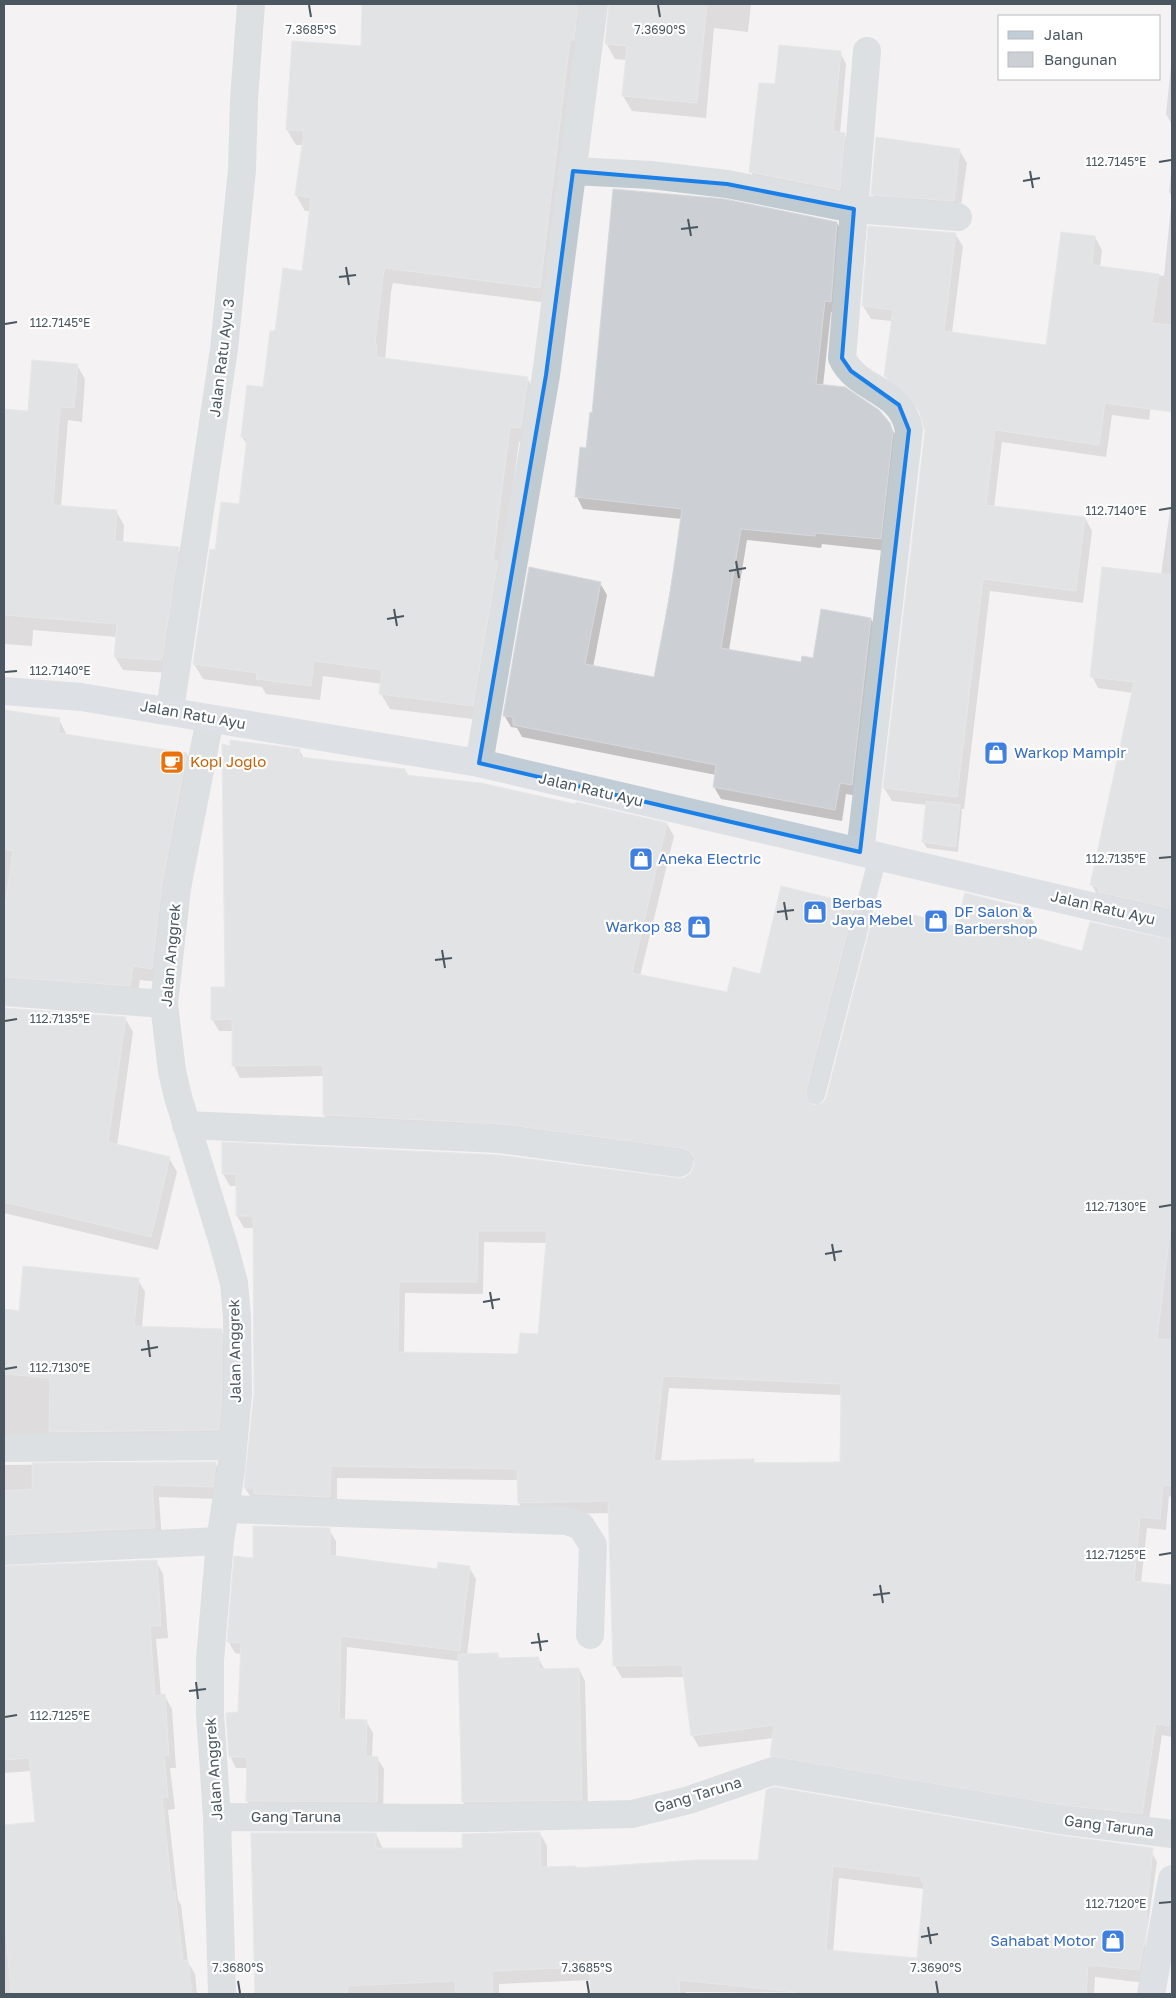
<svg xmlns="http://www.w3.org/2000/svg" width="1176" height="1998" font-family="'Golos Text',sans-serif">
<rect width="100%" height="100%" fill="#f4f2f3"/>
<g fill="#0003" fill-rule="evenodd">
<polygon points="471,4 605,4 548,303 393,283 391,292 385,360 527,378 536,393 529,443 519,442 481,720 390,709 381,694 382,684 323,676 320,700 266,694 262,687 203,679 194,664 216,551 240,505 248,446 242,437 264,388 276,333 303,272 311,211 305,211 296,195 303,145 296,145 287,130 467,55"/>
<polygon points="606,4 751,4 748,32 714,28 706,118 632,111 623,96 627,60 615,59 606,43 609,5"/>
<polygon points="840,52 846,64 840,134 844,134 850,145 846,201 757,184 751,172 776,86"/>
<polygon points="1172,57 1172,125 1166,114"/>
<polygon points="959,150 967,163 960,213 880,207 872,194"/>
<polygon points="1172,163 1172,340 1160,338 1149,420 1112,415 1106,457 1002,442 994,507 1085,518 1092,531 1083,603 990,591 964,809 961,809 962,812 958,852 927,848 923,842 927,805 892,801 884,788 926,431 919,410 893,389 885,375 892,321 871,319 863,306 955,234 963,246 952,333 1047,346 1095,237 1102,250 1100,267 1164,276 1172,197 1169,192"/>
<polygon points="837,223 844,235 837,313 831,312 823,386 889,424 896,436 887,551 822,544 821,548 747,540 729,650 802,663 814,659 871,619 878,631 858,796 846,794 842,821 721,799 714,787 716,775 522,737 517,728 511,727 504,715 600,583 607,595 593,667 655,679 682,519 583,509 577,497 587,449"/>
<polygon points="77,365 85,379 82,422 68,420 61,507 116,511 124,525 123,543 178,548 186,561 169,673 123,670 115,657 117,637 33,630 32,646 4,644 4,410 29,413"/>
<polygon points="1172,496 1172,805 1166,855 1172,856 1172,920 1098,897 1092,885 1133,693 1098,688 1092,676 1161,575"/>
<polygon points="4,711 59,719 67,736 187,754 195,768 160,982 140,980 137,999 4,993"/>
<path d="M 299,750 L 304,758 L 405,770 L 409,777 L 667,824 L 674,836 L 640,976 L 728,994 L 761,975 L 841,902 L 843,906 L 853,908 L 860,920 L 812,1105 L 819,1107 L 827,1098 L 913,925 L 956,929 L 1027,910 L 1034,922 L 1030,938 L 1083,952 L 1172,941 L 1172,1497 L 1169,1496 L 1166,1530 L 1147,1528 L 1141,1583 L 1172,1586 L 1172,1737 L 1162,1735 L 1148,1826 L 779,1768 L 772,1756 L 774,1738 L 699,1747 L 692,1735 L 685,1677 L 622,1678 L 615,1666 L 610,1513 L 526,1515 L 519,1503 L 519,1480 L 337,1478 L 337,1509 L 252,1499 L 245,1488 L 255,1394 L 255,1228 L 244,1228 L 237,1216 L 237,1186 L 230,1186 L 223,1174 L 677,1180 L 685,1179 L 692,1174 L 695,1162 L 689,1159 L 331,1127 L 324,1115 L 324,1076 L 240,1078 L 234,1066 L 233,1031 L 219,1031 L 212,1019 L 226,988 ZM 484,1242 L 547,1243 L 539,1336 L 519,1355 L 404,1354 L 405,1293 L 483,1294 ZM 669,1388 L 842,1395 L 841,1463 L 661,1462 Z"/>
<polygon points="4,1009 125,1018 133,1032 117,1146 169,1158 177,1172 158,1250 4,1213"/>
<polygon points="138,1280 145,1292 142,1327 221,1330 228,1343 226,1443 4,1447 4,1311 20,1312"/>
<polygon points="215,1463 223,1476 219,1499 159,1497 162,1541 4,1550 4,1465"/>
<polygon points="329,1530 336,1541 336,1557 438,1571 469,1567 476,1579 467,1655 497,1654 500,1659 538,1658 545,1670 579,1669 585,1681 588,1811 470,1813 463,1802 459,1661 347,1647 345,1720 366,1721 373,1733 372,1758 377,1758 384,1769 383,1813 254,1813 247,1801 248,1768 236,1768 230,1756 240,1714 241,1654 235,1653 228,1641 254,1559"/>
<polygon points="156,1561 163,1574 168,1638 156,1639 161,1696 165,1696 172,1709 176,1768 170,1768 175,1809 168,1810 178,1900 181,1905 188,1962 195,1974 197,1994 4,1994 4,1827 37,1823 31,1771 4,1773 4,1568"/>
<path d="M 540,1833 L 547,1846 L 547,1868 L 577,1870 L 759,1861 L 1057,1837 L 1150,1849 L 1157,1862 L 1145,1945 L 1151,1956 L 1146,1983 L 1095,1977 L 1094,1994 L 686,1992 L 686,1994 L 592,1994 L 591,1980 L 499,1984 L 499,1994 L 256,1994 L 255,1891 L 376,1834 L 383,1849 L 464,1849 ZM 839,1878 L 924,1889 L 918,1960 L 833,1952 Z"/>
</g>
<g fill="#ccd0d5" stroke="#d6d9dd" fill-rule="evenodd">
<polygon points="362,4 578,4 574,40 570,40 540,288 385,268 383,276 375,344 377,344 376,357 528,377 521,428 510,427 493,560 498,561 473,706 379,694 382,670 314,661 311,686 256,679 257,673 193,664 210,549 215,550 221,502 239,504 247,438 241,437 247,385 263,387 270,331 275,331 283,268 302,271 311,198 295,195 304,131 286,130 292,41 361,46"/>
<polygon points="609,4 707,4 697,103 622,96 627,46 605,44"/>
<polygon points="779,45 841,51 833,131 845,133 840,190 749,172 759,83 775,84"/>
<polygon points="876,137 960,149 954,201 871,195"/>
<polygon points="613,189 725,199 837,222 831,302 825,301 816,384 845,387 879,410 890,423 893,432 881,539 815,533 815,536 741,529 721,648 801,662 802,656 813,658 821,609 871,618 852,785 840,783 835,810 713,787 716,765 513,725 513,717 503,716 529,567 601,582 585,664 654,677 670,594 682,509 575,497 580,447 586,448 590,412 592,413"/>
<polygon points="868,226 956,233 944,331 1046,345 1061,232 1095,236 1092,265 1159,274 1152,323 1172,325 1172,412 1105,403 1099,445 995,430 986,505 1085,517 1076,591 983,579 957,797 883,788 925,431 919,411 910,397 884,376 893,310 862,306"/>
<polygon points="32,360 78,364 74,408 60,407 53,505 117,510 115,541 179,547 162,660 114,657 117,624 4,615 4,409 28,411"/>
<polygon points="1102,567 1172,575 1172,909 1098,892 1099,887 1090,885 1134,682 1090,677"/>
<polygon points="4,710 60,718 58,733 187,753 162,885 152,969 133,966 130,986 4,977 4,913 13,851 4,849"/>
<path d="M 230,740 L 300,749 L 299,757 L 405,769 L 405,775 L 481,783 L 575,804 L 576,802 L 667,823 L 632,973 L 727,992 L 733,967 L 760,974 L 781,886 L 842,901 L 841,904 L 854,907 L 806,1092 L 808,1102 L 814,1105 L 823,1103 L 826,1098 L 874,913 L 912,923 L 914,915 L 956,927 L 965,893 L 1028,909 L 1021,934 L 1082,951 L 1090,922 L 1172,940 L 1172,1216 L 1157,1339 L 1172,1340 L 1172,1486 L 1163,1485 L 1160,1519 L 1140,1517 L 1134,1581 L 1172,1585 L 1172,1702 L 1169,1726 L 1156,1724 L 1142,1814 L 1062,1805 L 770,1756 L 774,1725 L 691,1736 L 682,1665 L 613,1666 L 608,1501 L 518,1503 L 517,1469 L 331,1466 L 330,1497 L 254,1494 L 254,1488 L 244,1488 L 254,1394 L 253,1216 L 236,1216 L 236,1174 L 222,1174 L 222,1142 L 499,1155 L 677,1178 L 684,1178 L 691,1173 L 694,1165 L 694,1158 L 689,1151 L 681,1148 L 502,1124 L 323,1115 L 323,1065 L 232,1066 L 232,1019 L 211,1020 L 211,987 L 225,987 L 222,744 L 230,746 ZM 478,1231 L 547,1231 L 538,1334 L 520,1333 L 518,1354 L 398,1352 L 399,1282 L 477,1282 ZM 663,1376 L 841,1384 L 840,1462 L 754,1463 L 754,1459 L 654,1461 Z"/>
<polygon points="926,801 960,805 955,847 922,842"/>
<polygon points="4,1008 126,1017 108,1142 170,1157 151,1237 4,1202"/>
<polygon points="23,1266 139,1278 134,1326 222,1329 222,1393 219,1430 49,1432 50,1378 4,1374 4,1309 19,1311"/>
<polygon points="216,1462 213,1487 152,1485 155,1528 4,1535 4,1491 32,1489 32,1463"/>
<polygon points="253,1526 330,1528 330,1555 437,1569 438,1562 470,1566 460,1651 341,1636 339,1719 367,1720 366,1756 378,1757 377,1802 246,1801 247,1757 229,1757 226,1713 238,1712 241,1643 227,1642 234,1556 253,1558"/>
<polygon points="157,1560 161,1626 150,1626 155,1696 165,1694 169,1756 164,1755 168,1797 162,1797 172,1891 175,1891 183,1961 188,1960 192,1994 11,1994 6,1932 4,1932 4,1825 35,1822 29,1758 4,1760 4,1566"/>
<polygon points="498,1653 498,1658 539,1657 539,1669 579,1668 582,1800 462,1802 458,1654"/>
<path d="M 774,1787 L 1057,1835 L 1153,1848 L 1146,1918 L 1149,1918 L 1139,1970 L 1088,1965 L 1086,1994 L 795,1994 L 795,1992 L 679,1980 L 680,1994 L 591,1994 L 589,1967 L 492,1971 L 493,1994 L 456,1994 L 455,1981 L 347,1986 L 348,1994 L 255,1994 L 251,1833 L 376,1833 L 376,1848 L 462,1848 L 462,1834 L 540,1832 L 541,1867 L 576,1866 L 576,1868 L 697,1860 L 758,1860 L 766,1790 ZM 833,1866 L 922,1877 L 921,1882 L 924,1882 L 917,1958 L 826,1950 Z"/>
</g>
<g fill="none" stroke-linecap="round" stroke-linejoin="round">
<polyline stroke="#c0cad1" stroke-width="18" points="816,1095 878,856"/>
<g stroke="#c0cad1" stroke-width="28">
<polyline points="573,171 651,175 727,184 854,209 958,217"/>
<polyline points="170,710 224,349 242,170 244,100 251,4"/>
<polyline points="210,719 177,888 164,1004 172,1071 178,1097 224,1246 234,1283 237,1317 238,1394 231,1470 220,1541 210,1660 210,1714 217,1817 222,1994"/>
<polyline points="479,763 546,375 594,4"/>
<path d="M 860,852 L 909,430 C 901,387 858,392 842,358 L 867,51"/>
<polyline points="4,992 164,1004"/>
<polyline points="186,1125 500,1139 679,1163"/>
<polyline points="4,1448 233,1446"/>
<polyline points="225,1509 567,1521 581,1526 593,1545 590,1635"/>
<polyline points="4,1551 220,1541"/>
<polyline points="217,1817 483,1818 632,1814 689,1800 773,1771 1060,1820 1172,1834"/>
</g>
<g stroke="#c0ccd6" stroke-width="28">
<polyline points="4,691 81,697 479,763 1172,925"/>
<polyline points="1151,1994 1172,1879"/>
</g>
</g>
<path d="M0 0H1176V1998H0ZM 573,171 L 727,184 L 854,209 L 842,358 L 851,371 L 899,405 L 909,430 L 860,852 L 479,763 L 546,375 Z" fill="#f4f2f3" fill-opacity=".55" fill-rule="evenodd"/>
<path fill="none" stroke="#1a80e7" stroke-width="4" stroke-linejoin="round" d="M 573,171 L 727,184 L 854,209 L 842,358 L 851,371 L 899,405 L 909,430 L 860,852 L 479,763 L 546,375 Z"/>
<path fill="none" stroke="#4a5760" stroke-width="2" d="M 309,5 L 311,17M 658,5 L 660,17M 1159,162 L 1171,160M 1030,171 L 1033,188M 1023,181 L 1040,178M 688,219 L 691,236M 681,229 L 698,227M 346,267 L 349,285M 339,277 L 356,275M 5,324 L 17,322M 1159,510 L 1171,508M 736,561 L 739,578M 729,571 L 746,568M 394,609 L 397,626M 387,619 L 404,616M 5,672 L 17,671M 1159,858 L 1171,857M 784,902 L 787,920M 777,912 L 794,910M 442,950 L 445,968M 435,960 L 452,958M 5,1021 L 17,1019M 1159,1207 L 1171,1205M 832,1244 L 835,1261M 825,1254 L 842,1251M 490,1292 L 493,1309M 483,1302 L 500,1299M 148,1340 L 150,1357M 141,1350 L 158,1347M 5,1369 L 17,1367M 1159,1555 L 1171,1553M 880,1585 L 883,1603M 873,1595 L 890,1593M 538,1633 L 541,1651M 531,1643 L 548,1641M 196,1682 L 198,1699M 189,1691 L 206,1689M 5,1717 L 17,1715M 1159,1903 L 1171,1902M 928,1927 L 931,1944M 921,1937 L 938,1934M 238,1981 L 240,1993M 587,1981 L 589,1993M 936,1981 L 938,1993"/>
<defs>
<g id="shop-square" transform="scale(1.25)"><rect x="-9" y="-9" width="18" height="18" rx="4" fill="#3f7fe0" stroke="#fff"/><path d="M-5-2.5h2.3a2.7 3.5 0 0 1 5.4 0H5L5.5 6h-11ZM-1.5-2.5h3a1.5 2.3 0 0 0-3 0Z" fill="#fff"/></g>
<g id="cafe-square" transform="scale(1.25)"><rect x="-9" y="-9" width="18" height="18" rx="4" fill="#e8710a" stroke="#fff"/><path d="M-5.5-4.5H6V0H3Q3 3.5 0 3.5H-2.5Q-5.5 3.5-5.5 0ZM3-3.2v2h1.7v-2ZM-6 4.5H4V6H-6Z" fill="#fff"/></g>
</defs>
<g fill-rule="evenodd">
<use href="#shop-square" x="996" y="753"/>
<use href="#cafe-square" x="172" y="762"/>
<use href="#shop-square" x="641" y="859"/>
<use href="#shop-square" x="815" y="912"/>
<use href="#shop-square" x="936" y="921"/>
<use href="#shop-square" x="699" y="927"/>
<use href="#shop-square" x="1113" y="1941"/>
</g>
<g text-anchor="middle" stroke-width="4.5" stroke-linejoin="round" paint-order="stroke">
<g font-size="15" fill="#4a5760" stroke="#fff">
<text transform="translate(222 358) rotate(-83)" y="5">Jalan Ratu Ayu 3</text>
<text transform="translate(193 715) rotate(10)" y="5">Jalan Ratu Ayu</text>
<text transform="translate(591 790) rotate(13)" y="5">Jalan Ratu Ayu</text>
<text transform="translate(1103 908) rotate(13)" y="5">Jalan Ratu Ayu</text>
<text transform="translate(171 955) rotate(-85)" y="5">Jalan Anggrek</text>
<text transform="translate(235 1351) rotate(-91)" y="5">Jalan Anggrek</text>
<text transform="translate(214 1769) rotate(-94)" y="5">Jalan Anggrek</text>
<text transform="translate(698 1795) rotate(-17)" y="5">Gang Taruna</text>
<text x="296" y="1822">Gang Taruna</text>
<text transform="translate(1109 1826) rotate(7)" y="5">Gang Taruna</text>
</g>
<g font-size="15" fill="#366cbe" stroke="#fff" text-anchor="start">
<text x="1014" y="758">Warkop Mampir</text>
<text x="658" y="864">Aneka Electric</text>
<text x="832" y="908">Berbas<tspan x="832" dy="17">Jaya Mebel</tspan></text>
<text x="954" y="917">DF Salon &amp;<tspan x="954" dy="17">Barbershop</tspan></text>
<text x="682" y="932" text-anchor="end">Warkop 88</text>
<text x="1096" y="1946" text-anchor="end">Sahabat Motor</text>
</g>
<g font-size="15" fill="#c56008" stroke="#fff" text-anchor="start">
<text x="190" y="767">Kopi Joglo</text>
</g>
</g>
<g font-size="12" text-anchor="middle" fill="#4a5760" stroke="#fff" stroke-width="4.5" stroke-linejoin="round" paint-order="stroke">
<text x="311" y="34">7.3685°S</text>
<text x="660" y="34">7.3690°S</text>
<text x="1116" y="166">112.7145°E</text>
<text x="60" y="327">112.7145°E</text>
<text x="1116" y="515">112.7140°E</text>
<text x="60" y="675">112.7140°E</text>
<text x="1116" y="863">112.7135°E</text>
<text x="60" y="1023">112.7135°E</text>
<text x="1116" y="1211">112.7130°E</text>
<text x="60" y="1372">112.7130°E</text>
<text x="1116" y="1559">112.7125°E</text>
<text x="60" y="1720">112.7125°E</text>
<text x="1116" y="1908">112.7120°E</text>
<text x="238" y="1972">7.3680°S</text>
<text x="587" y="1972">7.3685°S</text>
<text x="936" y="1972">7.3690°S</text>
</g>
<rect width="1176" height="1998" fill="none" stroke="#4a5760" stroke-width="10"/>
<rect x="998" y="15" width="162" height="65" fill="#ffffff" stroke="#b7bcbf"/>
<rect x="1008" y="31" width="25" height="8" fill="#c0ccd6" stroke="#b7bcbf"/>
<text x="1044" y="40" font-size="15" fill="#4a5760">Jalan</text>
<rect x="1008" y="52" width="25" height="15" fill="#ccd0d5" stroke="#b7bcbf"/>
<text x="1044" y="65" font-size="15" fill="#4a5760">Bangunan</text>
</svg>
